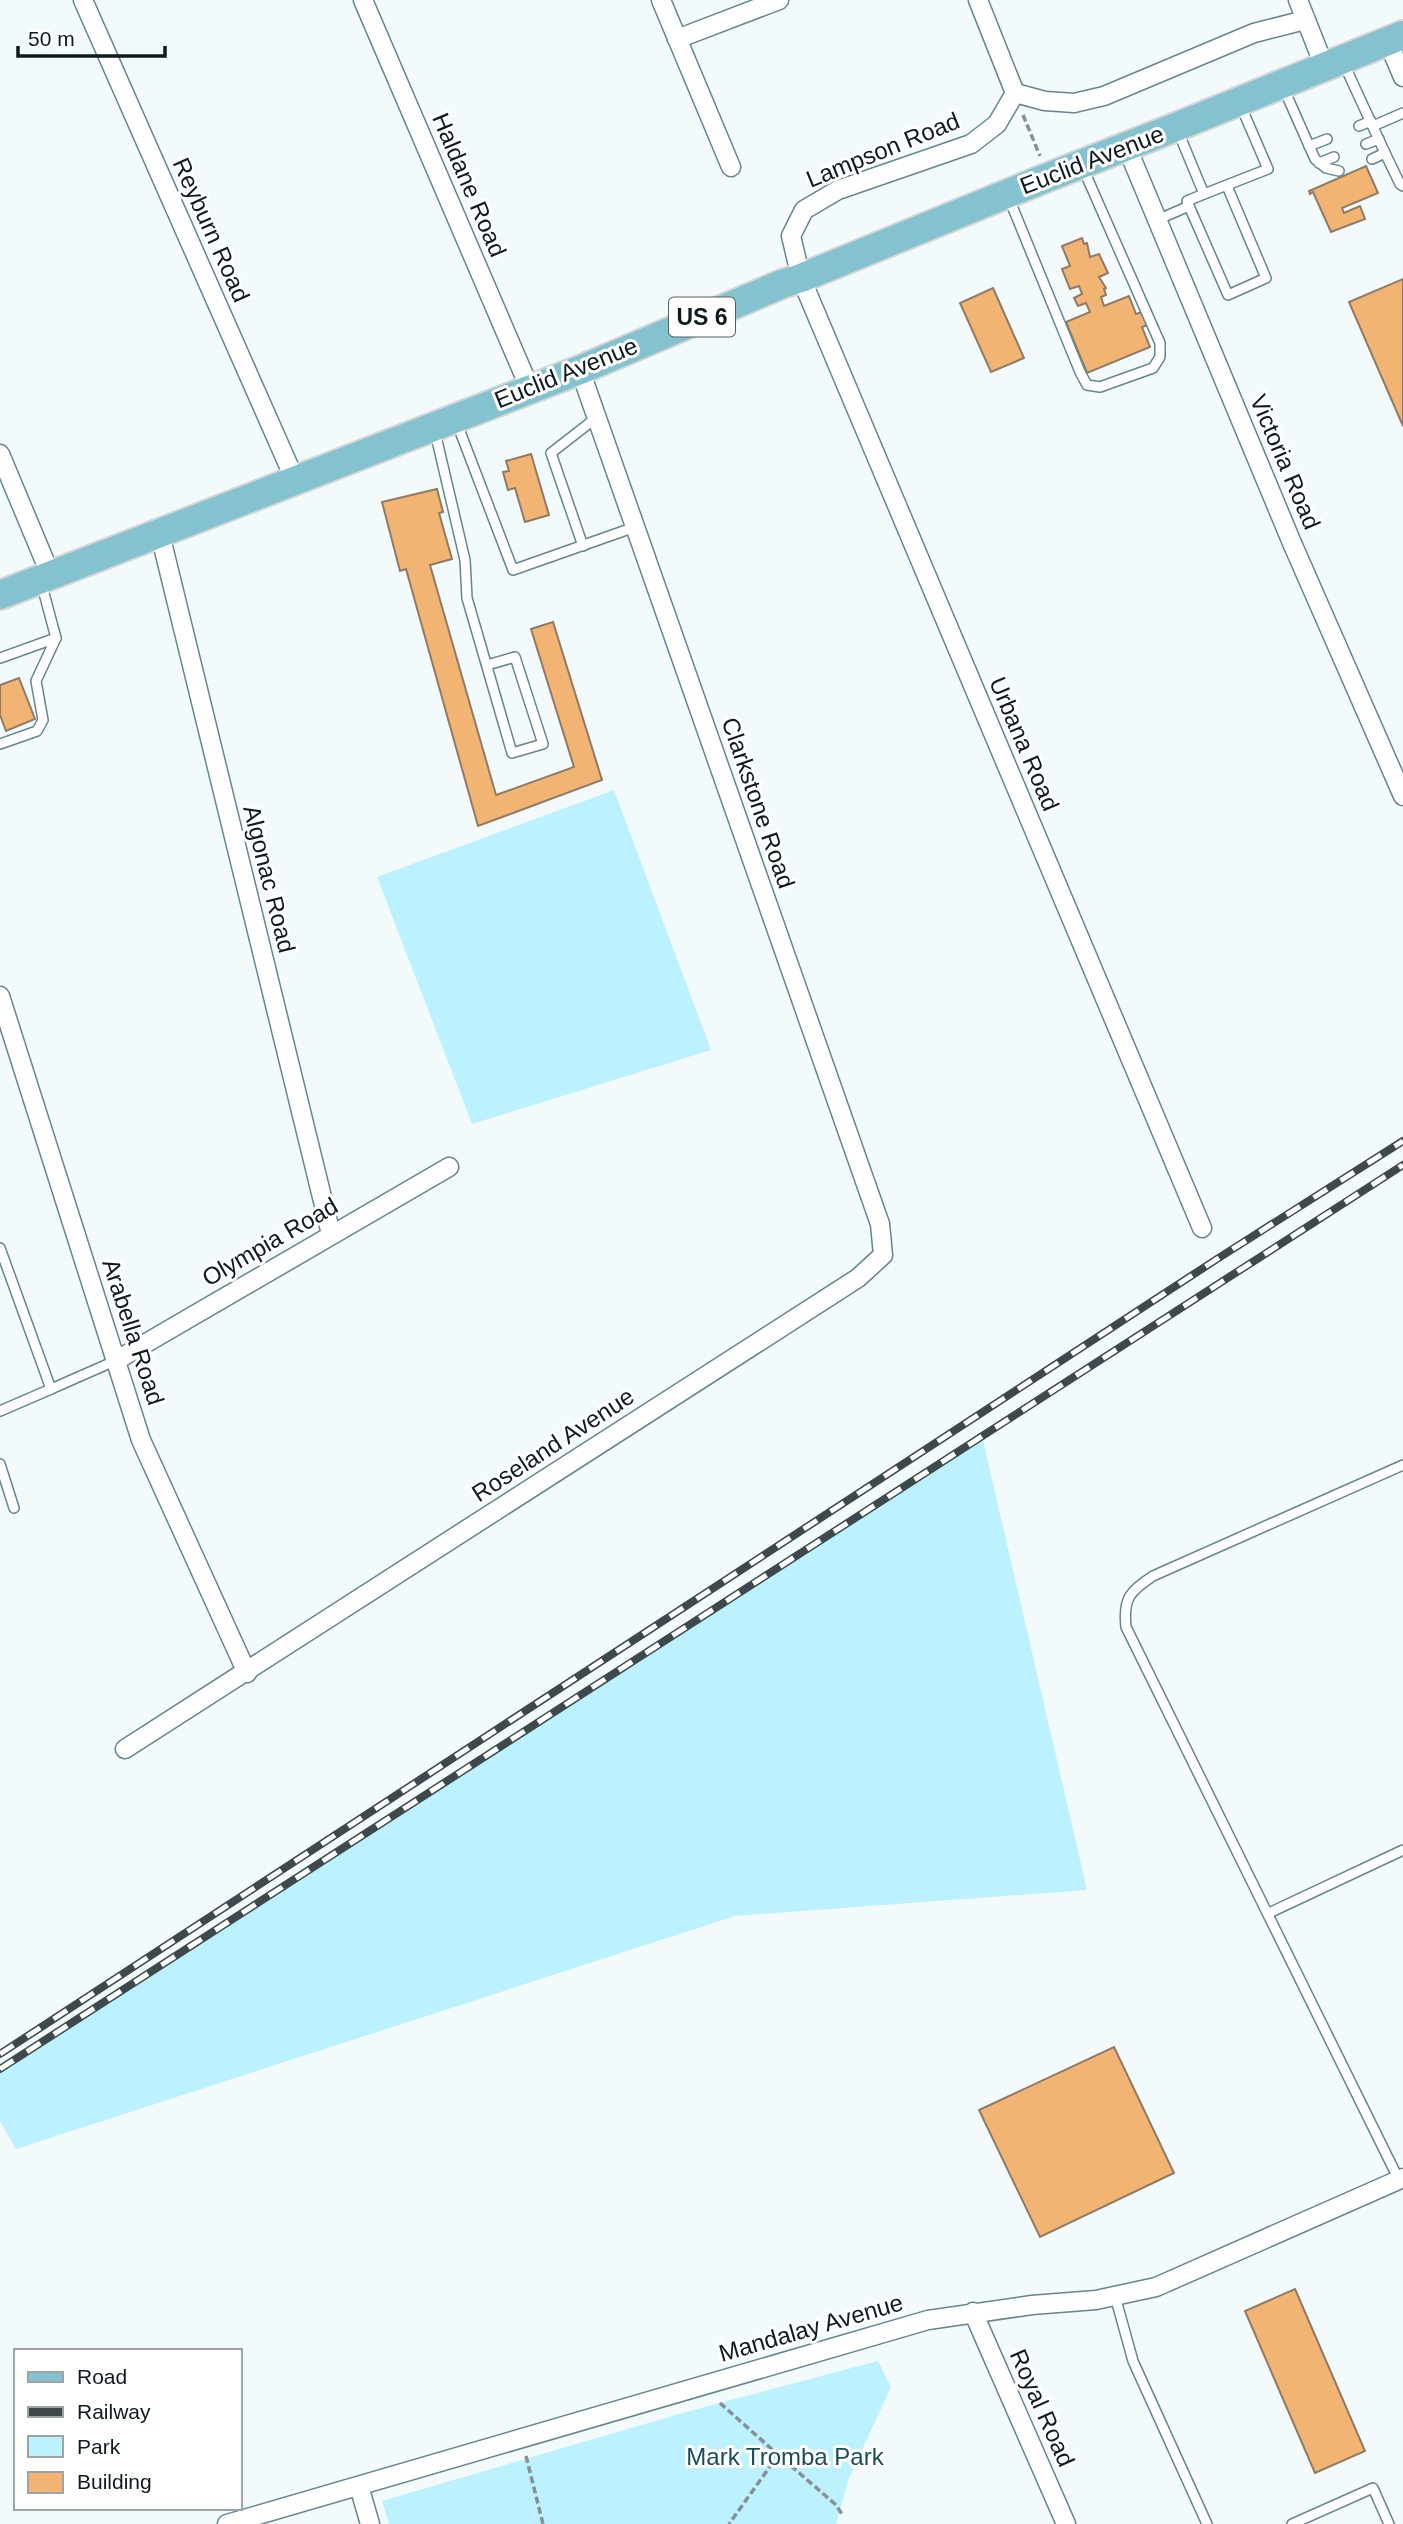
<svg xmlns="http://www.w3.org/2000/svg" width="1403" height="2524" font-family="Helvetica,sans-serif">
<rect width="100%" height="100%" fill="#f3fafc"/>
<g fill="#bcf1ff">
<polygon points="614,790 711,1050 472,1124 377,877"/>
<polygon points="982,1436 1087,1890 735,1916 16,2149 0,2121 0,2069"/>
<polygon points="878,2361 891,2387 849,2478 836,2524 389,2524 382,2501 686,2412"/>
</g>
<g fill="#f2b473" stroke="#8f7a65" stroke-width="2">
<polygon points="1366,166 1378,193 1342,208 1344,213 1360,206 1365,219 1331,232 1313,192 1310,194 1309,191"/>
<polygon points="1082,238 1084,244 1087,243 1090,257 1099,254 1108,273 1099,277 1106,288 1104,289 1106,295 1101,297 1104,306 1129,296 1136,314 1142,312 1148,325 1142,327 1150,347 1087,373 1066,322 1090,312 1086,303 1078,306 1074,298 1082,294 1079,286 1070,289 1062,269 1070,266 1062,246"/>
<polygon points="1403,279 1403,426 1349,302"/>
<polygon points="993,288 1024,358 991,372 960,303"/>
<polygon points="531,454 549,515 525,522 515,488 508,490 503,472 509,471 506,461"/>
<polygon points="437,489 443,512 439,513 452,559 430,565 496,795 574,767 531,629 553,622 602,780 478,826 406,569 400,571 382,502"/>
<polygon points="19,678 35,719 6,731 0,715 0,685"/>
<polygon points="1114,2047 1174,2173 1040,2237 979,2110"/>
<polygon points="1295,2289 1365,2451 1315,2473 1245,2311"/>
</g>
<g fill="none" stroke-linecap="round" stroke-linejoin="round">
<g stroke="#64868f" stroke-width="12">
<g id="service">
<polyline points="1343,62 1385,153"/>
<polyline points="1283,87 1315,159 1326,168 1339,171"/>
<polyline points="1359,126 1371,121"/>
<polyline points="1373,126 1403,113"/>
<polyline points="1177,129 1204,194 1268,169 1240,104"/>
<polyline points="1366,144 1379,139"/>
<polyline points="1309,146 1327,139"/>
<polyline points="1372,159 1385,153 1400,184 1403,186"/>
<polyline points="1319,163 1334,157"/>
<polyline points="1008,196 1080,372 1087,385 1100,387 1153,368 1160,357 1160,343 1082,166"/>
<polyline points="1189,206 1187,201 1204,194"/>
<polyline points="1157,220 1189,206 1228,295 1266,278 1227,186"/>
<polyline points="456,421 513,570 635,527"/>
<polyline points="435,432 465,560 467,598 512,753 543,744 515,657 487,665"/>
<polyline points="583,546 551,453 596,418"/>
<polyline points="0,658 56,638"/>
<polyline points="0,744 37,731 43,720 36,681 56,638 41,582"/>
<polyline points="0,1248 51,1389 117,1360"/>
<polyline points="0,1411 51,1389"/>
<polyline points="0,1464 14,1508"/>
<polyline points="1269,1913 1403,1850"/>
<path d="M 1399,2180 L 1126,1627 C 1123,1598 1130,1591 1153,1576 L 1403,1465"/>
<polyline points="1115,2296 1133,2361 1207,2524"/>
<polyline points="1292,2524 1373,2488 1389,2524"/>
</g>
</g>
<g stroke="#64868f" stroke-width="21">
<g id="minor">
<polyline points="83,0 295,480"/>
<polyline points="363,0 530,389"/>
<polyline points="661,0 731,167"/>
<polyline points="978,0 1015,93 997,124 971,144 838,190 804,210 791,236 801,278 1202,1228"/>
<polyline points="1298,0 1325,68"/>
<polyline points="677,39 779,0"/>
<polyline points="1388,42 1403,77"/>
<polyline points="1015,93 1045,101 1074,103 1104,96 1254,33 1305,20"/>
<polyline points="1126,145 1292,543 1403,796"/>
<polyline points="0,454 51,576"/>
<polyline points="160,534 331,1234"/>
<polyline points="0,996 141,1440 247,1673"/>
<polyline points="117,1360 449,1167"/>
<polyline points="125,1749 858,1278 883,1255 880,1224 580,370"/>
<polyline points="973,2312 1066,2524"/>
<polyline points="359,2486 370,2524"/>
<polyline points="227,2524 928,2320 1032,2305 1096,2300 1156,2287 1403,2178"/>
</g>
</g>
<g stroke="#d3d6d6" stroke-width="32">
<polyline id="primary" points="0,595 580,370 782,284 801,278 1046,178 1176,127 1403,35"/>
</g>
<g stroke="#879093" stroke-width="3.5" stroke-dasharray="7 3.5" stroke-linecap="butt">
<polyline points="1023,115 1040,156"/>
<polyline points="720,2403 775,2452 769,2468 729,2524"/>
<polyline points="775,2452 835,2504 842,2514"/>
<polyline points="526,2456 543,2524"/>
</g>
<use href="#service" stroke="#fff" stroke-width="9"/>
<use href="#minor" stroke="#fff" stroke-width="18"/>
<use href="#primary" stroke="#84c2d0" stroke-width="28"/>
<g stroke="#3d494c" stroke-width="8">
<g id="rail">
<polyline points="0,2054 1217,1259 1403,1141"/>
<polyline points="0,2069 1403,1165"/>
</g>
</g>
<use href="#rail" stroke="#fff" stroke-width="5" stroke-dasharray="16" stroke-linecap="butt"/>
</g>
<g text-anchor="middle" stroke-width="6" stroke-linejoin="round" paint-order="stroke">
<rect fill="#fff" stroke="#565f62" stroke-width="2" x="669" y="297.5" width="66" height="39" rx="5"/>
<g font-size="23" font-weight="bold" fill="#0d1a1e">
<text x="702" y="325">US 6</text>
</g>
<g font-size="24" fill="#0d1a1e" stroke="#fff">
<text transform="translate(883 150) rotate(-22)" y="8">Lampson Road</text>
<text transform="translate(1092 160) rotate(-21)" y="8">Euclid Avenue</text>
<text transform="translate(469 185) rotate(67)" y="8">Haldane Road</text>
<text transform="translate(211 230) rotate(66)" y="8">Reyburn Road</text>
<text transform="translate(566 373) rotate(-22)" y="8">Euclid Avenue</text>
<text transform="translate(1285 462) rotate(67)" y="8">Victoria Road</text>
<text transform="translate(1024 744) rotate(67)" y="8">Urbana Road</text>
<text transform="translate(758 803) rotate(71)" y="8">Clarkstone Road</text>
<text transform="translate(269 879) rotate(76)" y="8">Algonac Road</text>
<text transform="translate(270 1242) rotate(-30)" y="8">Olympia Road</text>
<text transform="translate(133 1332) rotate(72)" y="8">Arabella Road</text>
<text transform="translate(553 1445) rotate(-33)" y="8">Roseland Avenue</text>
<text transform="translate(811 2328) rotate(-16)" y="8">Mandalay Avenue</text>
<text transform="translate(1042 2408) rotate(66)" y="8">Royal Road</text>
</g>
<g font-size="24" fill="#1b4c58" stroke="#fff">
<text x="785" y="2465">Mark Tromba Park</text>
</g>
</g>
<rect x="14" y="2349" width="228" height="161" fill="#ffffff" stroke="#9ea3a5" stroke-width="2"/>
<rect x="28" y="2372" width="35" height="10" fill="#84c2d0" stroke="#9ea3a5" stroke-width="2"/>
<text x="77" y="2384" font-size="21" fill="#0d1a1e">Road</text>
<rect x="28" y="2407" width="35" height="10" fill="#3d494c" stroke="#9ea3a5" stroke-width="2"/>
<text x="77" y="2419" font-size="21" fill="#0d1a1e">Railway</text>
<rect x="28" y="2436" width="35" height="21" fill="#bcf1ff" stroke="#9ea3a5" stroke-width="2"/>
<text x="77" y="2454" font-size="21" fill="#0d1a1e">Park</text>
<rect x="28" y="2472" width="35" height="21" fill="#f2b473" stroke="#9ea3a5" stroke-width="2"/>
<text x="77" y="2489" font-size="21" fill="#0d1a1e">Building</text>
<path d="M18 46v10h147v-10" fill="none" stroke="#0d1a1e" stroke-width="3.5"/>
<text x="28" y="46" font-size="21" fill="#0d1a1e" stroke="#ffffff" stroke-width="5" paint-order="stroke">50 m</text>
</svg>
